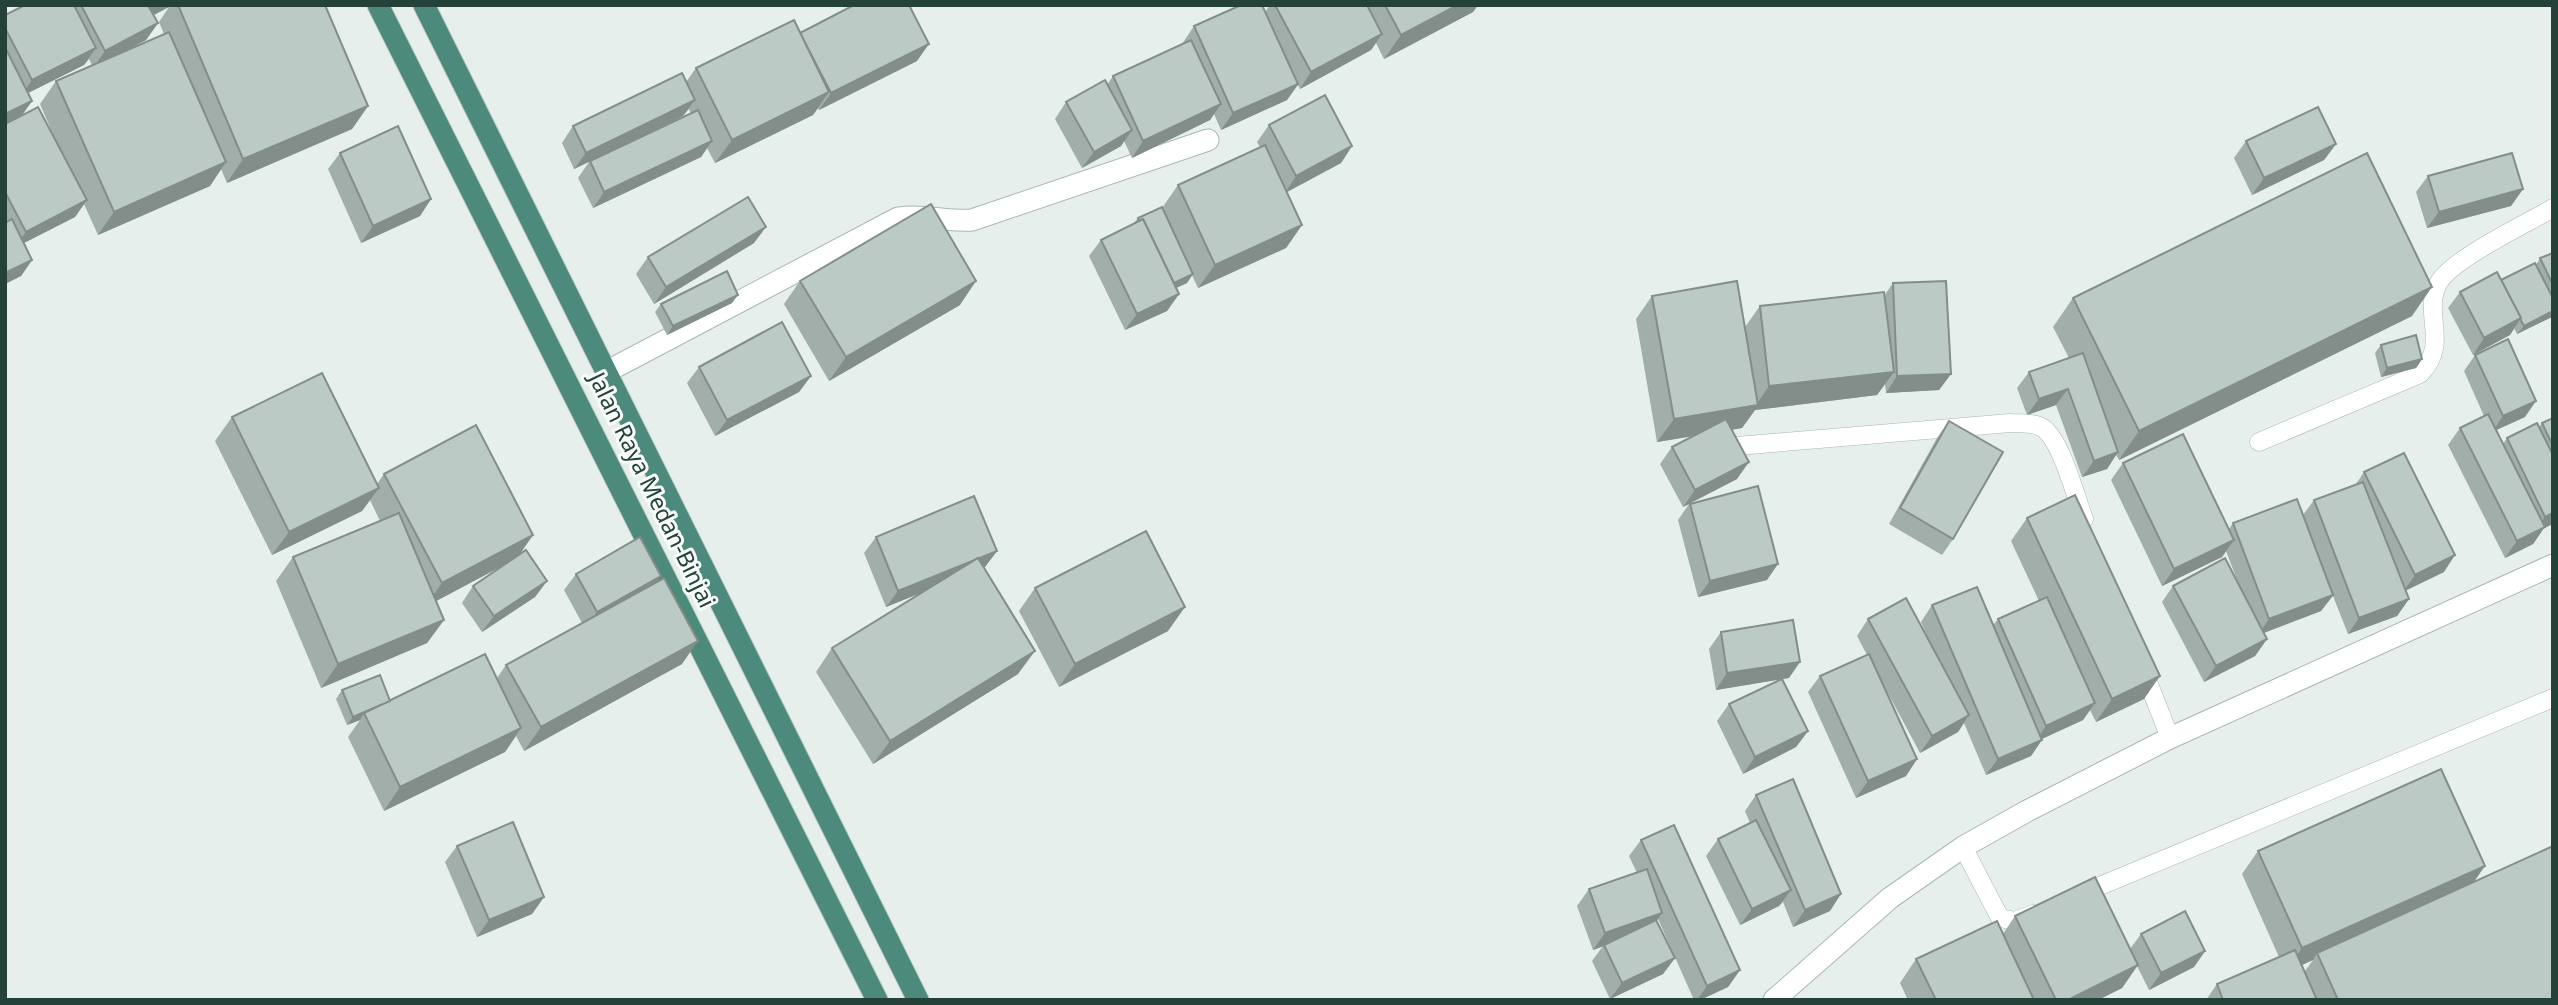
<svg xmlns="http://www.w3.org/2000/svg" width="2558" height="1005" font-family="'Noto Sans',sans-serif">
<rect width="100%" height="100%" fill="#e6efeb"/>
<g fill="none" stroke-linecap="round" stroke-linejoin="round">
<g stroke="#a8b8b2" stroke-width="19">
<g id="service">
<path d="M 2259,442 L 2420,374 C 2451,343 2421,313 2439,282 C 2454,258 2526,224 2553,208"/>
<path d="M 1737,446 L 2010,423 C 2021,424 2034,422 2043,428 C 2061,440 2076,498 2084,519"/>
<polyline points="2143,669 2170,738"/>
<polyline points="1963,847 2000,918 2015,921 2033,914"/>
<polyline points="2078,895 2553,698"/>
</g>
</g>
<g stroke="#a8b8b2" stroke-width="23">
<g id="minor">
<path d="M 606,372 L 898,218 C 923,214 947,222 972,220 L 1208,140"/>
<polyline points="1774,1000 1890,898 1963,847 2027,811 2170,738 2553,565"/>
</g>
</g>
<g stroke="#c2cac8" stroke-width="23">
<g id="trunk">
<polyline points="378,5 877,1000"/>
<polyline points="424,5 918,1000"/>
</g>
</g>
<use href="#service" stroke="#fff" stroke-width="18"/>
<use href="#minor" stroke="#fff" stroke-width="21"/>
<use href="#trunk" stroke="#4c8a7c" stroke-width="21"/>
</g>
<g fill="#a1aea9" fill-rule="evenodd">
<path d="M 25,5 L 325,5 L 368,106 L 352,129 L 227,183 L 221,169 L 210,186 L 98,235 L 84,204 L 75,217 L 24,243 L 32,260 L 21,276 L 5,284 L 5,15 ZM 169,7 L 159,22 L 164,34 L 125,51 L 146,40 L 158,23 L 154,15 ZM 89,59 L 92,65 L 56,81 L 40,104 L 58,146 L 22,115 L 32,101 L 28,93 L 84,65 Z"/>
<polygon points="1270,5 1478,5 1473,12 1384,59 1376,43 1371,50 1300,89 1298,85 1287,100 1221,130 1214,114 1210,120 1132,158 1124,141 1121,146 1082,168 1055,119 1066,102 1107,85 1113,76 1182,44 1194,26 1265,12"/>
<path d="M 800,33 L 917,61 L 819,110 L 818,108 L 813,115 L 715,163 L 707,148 L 701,157 L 593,208 L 578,178 L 589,162 L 574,169 L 562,143 L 573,126 L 686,82 L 696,68 ZM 689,109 L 691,114 L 627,144 L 683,116 Z"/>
<polygon points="1269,125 1352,146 1341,163 1287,192 1302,225 1286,248 1198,288 1192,275 1187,283 1176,288 1179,294 1167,311 1125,330 1089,256 1101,240 1134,223 1138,218 1162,208 1178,185 1260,147 1257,142"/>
<polygon points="2246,141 2336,144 2324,160 2252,195 2234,158"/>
<polygon points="340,153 431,199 420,216 361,243 328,169"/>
<polygon points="2428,176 2523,189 2511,206 2427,228 2416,192"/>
<polygon points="754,243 654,304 636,274 648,257"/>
<polygon points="2553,253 2553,315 2552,317 2517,334 2514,328 2510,335 2473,355 2448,308 2460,292 2501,280 2536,265 2540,258"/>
<polygon points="800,281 960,305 829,381 784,304"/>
<polygon points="1893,283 1951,374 1939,390 1886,393 1885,384 1877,395 1755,410 1742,428 1731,430 1737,479 1690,503 1767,580 1698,597 1678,520 1689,504 1683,507 1660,464 1672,447 1693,436 1657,442 1636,319 1652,296 1745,327 1760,306 1884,296"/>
<polygon points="2073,298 2412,316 2119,460 2116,455 2107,469 2082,477 2056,405 2027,415 2017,388 2029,372 2069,358 2053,327"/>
<polygon points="732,303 667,335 655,312 661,304"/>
<polygon points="2381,345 2422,359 2416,368 2381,377 2375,353"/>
<polygon points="2475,355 2525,417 2496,430 2503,444 2507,438 2539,427 2542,423 2553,418 2553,524 2544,528 2533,544 2505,558 2448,445 2460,428 2484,416 2464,371"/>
<polygon points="699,367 811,376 799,392 715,436 687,383"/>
<polygon points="232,417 377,484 384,474 533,535 519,555 547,581 535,597 482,632 462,603 473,586 504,565 436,601 444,620 427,643 321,688 276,581 293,557 380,521 370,500 362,511 272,555 215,441"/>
<polygon points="1949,421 1953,539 1942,555 1889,524 1937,438"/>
<polygon points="2123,463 2229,529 2233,523 2303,515 2314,500 2356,484 2364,472 2444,572 2405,590 2409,599 2397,616 2348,634 2333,596 2321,611 2264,633 2267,639 2255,656 2204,682 2162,602 2173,586 2239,585 2226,551 2222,557 2162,586 2111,480"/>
<polygon points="2027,518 2144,699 2096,722 2090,710 2083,720 2042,739 2031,756 1986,775 1964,723 1958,732 1920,753 1883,684 1917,759 1906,776 1856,798 1808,692 1820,676 1867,655 1857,636 1868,619 1929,641 1921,622 1932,605 1993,625 1998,619 2039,601 2011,541"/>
<polygon points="876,537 997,551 984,568 1018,674 873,764 816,672 832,648 923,592 886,607 864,553"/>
<polygon points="576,574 656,582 682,664 524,751 516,736 505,752 384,811 348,737 360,720 347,725 336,699 342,690 390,701 497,678 506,665 582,623 564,590"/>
<polygon points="1035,588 1168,631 1059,687 1019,611"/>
<polygon points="1721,632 1789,678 1782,679 1808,731 1796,747 1743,774 1717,721 1729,704 1781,679 1716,690 1709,649"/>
<polygon points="1756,795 1830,911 1793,927 1783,902 1779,906 1740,925 1706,856 1718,839 1750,823 1745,811"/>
<polygon points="1641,840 1740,970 1728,987 1700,1000 1694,1000 1658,919 1657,921 1675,958 1663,974 1610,999 1592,961 1603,946 1593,950 1577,906 1589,889 1637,873 1629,856"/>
<polygon points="457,846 544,897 532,914 477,937 445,862"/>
<path d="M 2258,851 L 2473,883 L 2553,1000 L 2206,1000 L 2217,984 L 2279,957 L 2242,874 ZM 2313,960 L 2305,971 L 2302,965 Z"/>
<polygon points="2015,916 2130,949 2141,934 2205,951 2194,967 2149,990 2137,966 2122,988 2098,1000 1908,1000 1900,983 1916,959 2003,934"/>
</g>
<g fill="#838d89">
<polygon points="152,5 171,5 169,7 138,23 149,7"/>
<polygon points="1458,5 1478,5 1473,12 1384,59 1401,35"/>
<polygon points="158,23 146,40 93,68 105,51"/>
<polygon points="1382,34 1371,50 1300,89 1311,72"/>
<polygon points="929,44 917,61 819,110 831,93"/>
<polygon points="96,48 84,65 20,97 32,80"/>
<polygon points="1298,84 1287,100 1221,130 1233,113"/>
<polygon points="829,92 813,115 715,163 732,140"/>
<polygon points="695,100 683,116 574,169 586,153"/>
<polygon points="32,101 20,118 5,125 5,114"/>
<polygon points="1221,104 1210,120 1132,158 1143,141"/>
<polygon points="368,106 352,129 227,183 243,159"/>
<polygon points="1132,130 1121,146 1082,168 1094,152"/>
<polygon points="712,141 701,157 593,208 604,192"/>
<polygon points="2336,144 2324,160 2252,195 2264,178"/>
<polygon points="1352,146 1341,163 1285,193 1296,176"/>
<polygon points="226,162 210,186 98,235 114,212"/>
<polygon points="2523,189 2511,206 2427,228 2439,212"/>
<polygon points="431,199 420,216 361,243 373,226"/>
<polygon points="87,200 75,217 14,248 26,232"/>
<polygon points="1302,225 1286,248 1198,288 1215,265"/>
<polygon points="766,227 754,243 654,304 666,287"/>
<polygon points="32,260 21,276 5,284 5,273"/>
<polygon points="1193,274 1187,283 1163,294 1169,285"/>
<polygon points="976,281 960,305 829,381 846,357"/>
<polygon points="2432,287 2412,316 2119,460 2139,431"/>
<polygon points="1179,294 1167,311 1125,330 1137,314"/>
<polygon points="738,295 732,303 667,335 673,326"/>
<polygon points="2553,311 2552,317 2517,334 2524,326"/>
<polygon points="2521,318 2510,335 2473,355 2484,338"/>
<polygon points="2422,359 2416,368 2381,377 2387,368"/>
<polygon points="1894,372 1877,395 1755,410 1742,428 1657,442 1674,419 1756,405 1769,386"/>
<polygon points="1951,374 1939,390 1886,393 1897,376"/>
<polygon points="811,376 799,392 715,436 727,420"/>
<polygon points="2068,389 2056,405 2027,415 2039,399"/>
<polygon points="2536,401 2525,417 2492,432 2503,416"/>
<polygon points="2118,452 2107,469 2082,477 2094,461"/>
<polygon points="1749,462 1737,479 1683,507 1695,490"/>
<polygon points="379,488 362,511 272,555 289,532"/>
<polygon points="2553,513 2553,524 2544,528 2533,544 2505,558 2517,541 2534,533 2545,517"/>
<polygon points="533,535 517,558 425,607 442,583"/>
<polygon points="2234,540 2222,557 2162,586 2174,569"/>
<polygon points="997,551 985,567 886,607 898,591"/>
<polygon points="2455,555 2444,572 2403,592 2415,575"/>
<polygon points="1778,564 1767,580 1698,597 1710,581"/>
<polygon points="661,576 649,592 585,629 597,612"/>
<polygon points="547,581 535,597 482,632 494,616"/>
<polygon points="2333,595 2321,611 2258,635 2269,619"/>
<polygon points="2409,599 2397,616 2348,634 2359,618"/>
<polygon points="1185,607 1168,631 1059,687 1075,664"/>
<polygon points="444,620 427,643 321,688 338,664"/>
<polygon points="2267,639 2255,656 2204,682 2216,666"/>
<polygon points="698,641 682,664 524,751 541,727"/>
<polygon points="1035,651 1018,674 873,764 890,741"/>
<polygon points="1800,662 1789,678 1716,690 1727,673"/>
<polygon points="2160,676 2144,699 2096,722 2112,699"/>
<polygon points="391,701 364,713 360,720 347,725 353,717"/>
<polygon points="2095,703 2083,720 2035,742 2046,726"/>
<polygon points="1969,715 1958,732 1920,753 1932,736"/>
<polygon points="521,728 505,752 384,811 400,787"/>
<polygon points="1808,731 1796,747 1743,774 1755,757"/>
<polygon points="2042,740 2031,756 1986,775 1998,759"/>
<polygon points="1917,759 1906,776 1856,798 1868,781"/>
<polygon points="2485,866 2469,889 2317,953 2313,960 2286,972 2302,948"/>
<polygon points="1791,890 1779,906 1740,925 1752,909"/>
<polygon points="1841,894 1830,911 1793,927 1805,910"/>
<polygon points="544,897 532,914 477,937 489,920"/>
<polygon points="1662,913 1651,929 1593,950 1605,933"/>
<polygon points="2205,951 2194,967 2149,990 2161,973"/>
<polygon points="1675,958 1663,974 1610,999 1622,983"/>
<polygon points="2138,965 2122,988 2098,1000 2068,1000"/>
<polygon points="1740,970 1728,987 1700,1000 1697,1000 1707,986"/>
</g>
<g fill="#bbcac4" stroke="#838d89" stroke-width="2">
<polygon points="25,5 74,5 96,48 32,80 5,28 5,15"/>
<polygon points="81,5 152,5 149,7 158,23 105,51"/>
<polygon points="178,5 325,5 368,106 243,159"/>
<polygon points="854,5 909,5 929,44 831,93 800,33"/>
<polygon points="1241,5 1262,5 1298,84 1233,113 1194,26"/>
<polygon points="1275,5 1367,5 1382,34 1311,72"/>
<polygon points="1385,5 1458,5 1401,35"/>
<polygon points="794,20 829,92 732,140 696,68"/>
<polygon points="169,32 226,162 114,212 56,81"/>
<polygon points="1191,40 1221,104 1143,141 1113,76"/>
<polygon points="5,47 32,101 5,114"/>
<polygon points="682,73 695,100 586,153 573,126"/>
<polygon points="1105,80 1132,130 1094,152 1066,102"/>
<polygon points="1325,95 1352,146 1296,176 1269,125"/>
<polygon points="38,107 87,200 26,232 5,192 5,124"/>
<polygon points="2318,107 2336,144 2264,178 2246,141"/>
<polygon points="698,110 712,141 604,192 590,161"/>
<polygon points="398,126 431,199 373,226 340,153"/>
<polygon points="1265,145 1302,225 1215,265 1178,185"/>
<polygon points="2367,153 2432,287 2139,431 2073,298"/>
<polygon points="2512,153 2523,189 2439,212 2428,176"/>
<polygon points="748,197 766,227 666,287 648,257"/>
<polygon points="931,204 976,281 846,357 800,281"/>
<polygon points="1162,207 1193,274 1174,283 1143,219 1139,221 1138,218"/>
<polygon points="12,219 32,260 5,273 5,223"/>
<polygon points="1143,219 1179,294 1137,314 1101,240"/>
<polygon points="2553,253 2553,285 2540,258"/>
<polygon points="2535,263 2553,298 2553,311 2524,326 2520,319 2521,318 2501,280"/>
<polygon points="727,271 738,295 673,326 661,304"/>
<polygon points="2497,272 2521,318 2484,338 2460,292"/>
<polygon points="1737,281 1758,405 1674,419 1652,296"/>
<polygon points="1946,281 1951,374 1897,376 1893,283"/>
<polygon points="1884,292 1894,372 1769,386 1760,306"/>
<polygon points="782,322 811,376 727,420 699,367"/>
<polygon points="2416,335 2422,359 2387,368 2381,345"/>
<polygon points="2508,339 2536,401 2503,416 2475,355"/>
<polygon points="2083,353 2118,452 2094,461 2068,389 2039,399 2029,372"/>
<polygon points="322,373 379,488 289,532 232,417"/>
<polygon points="2488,414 2545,527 2517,541 2460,428"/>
<polygon points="2553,418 2553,446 2542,423"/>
<polygon points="1726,419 1749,462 1695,490 1672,447"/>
<polygon points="1949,421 2003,452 1953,539 1900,508"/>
<polygon points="2537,423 2553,455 2553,513 2545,517 2507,438"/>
<polygon points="476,425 533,535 442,583 384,474"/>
<polygon points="2183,434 2234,540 2174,569 2123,463"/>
<polygon points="2404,453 2455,555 2415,575 2364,472"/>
<polygon points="2363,482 2409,599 2359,618 2314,500"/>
<polygon points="1758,486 1778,564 1710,581 1690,504"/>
<polygon points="2075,495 2160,676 2112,699 2027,518"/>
<polygon points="974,496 997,551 898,591 876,537"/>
<polygon points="2297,499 2333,595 2269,619 2233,523"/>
<polygon points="399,513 444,620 338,664 293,557"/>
<polygon points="1146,531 1185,607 1075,664 1035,588"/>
<polygon points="640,537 661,576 597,612 576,574"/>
<polygon points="526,550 547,581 494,616 473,586"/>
<polygon points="978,558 1035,651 890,741 832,648"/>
<polygon points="2225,558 2267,639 2216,666 2173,586"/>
<polygon points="664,578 698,641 541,727 506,665"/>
<polygon points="1977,587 2042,740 1998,759 1932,605"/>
<polygon points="2047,597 2095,703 2046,726 1998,619"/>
<polygon points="1906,598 1969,715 1932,736 1868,619"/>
<polygon points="1793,620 1800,662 1727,673 1721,632"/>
<polygon points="485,654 521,728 400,787 364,713"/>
<polygon points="1869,654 1917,759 1868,781 1820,676"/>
<polygon points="380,675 390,701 353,717 342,690"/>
<polygon points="1782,679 1808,731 1755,757 1729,704"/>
<polygon points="2441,769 2485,866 2302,948 2258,851"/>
<polygon points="1793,779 1841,894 1805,910 1756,795"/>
<polygon points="1756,820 1791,890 1752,909 1718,839"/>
<polygon points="513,822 544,897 489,920 457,846"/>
<polygon points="1674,825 1740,970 1707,986 1641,840"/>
<polygon points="2553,846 2553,1000 2338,1000 2317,953"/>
<polygon points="1647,869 1662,913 1605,933 1589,889"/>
<polygon points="2095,877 2138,965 2068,1000 2056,1000 2015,916"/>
<polygon points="2185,911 2205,951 2161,973 2141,934"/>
<polygon points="1656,920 1675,958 1622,983 1604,945"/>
<polygon points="1997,921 2034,1000 1936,1000 1916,959"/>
<polygon points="2295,950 2317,1000 2223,1000 2217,984"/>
</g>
<g text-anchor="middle" stroke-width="6" stroke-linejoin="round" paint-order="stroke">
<g font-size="23" fill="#24423a" stroke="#f7fbf9">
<text transform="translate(652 490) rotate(64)" y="8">Jalan Raya Medan-Binjai</text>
</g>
</g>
<rect width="2558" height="1005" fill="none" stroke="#24423a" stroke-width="14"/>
</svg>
